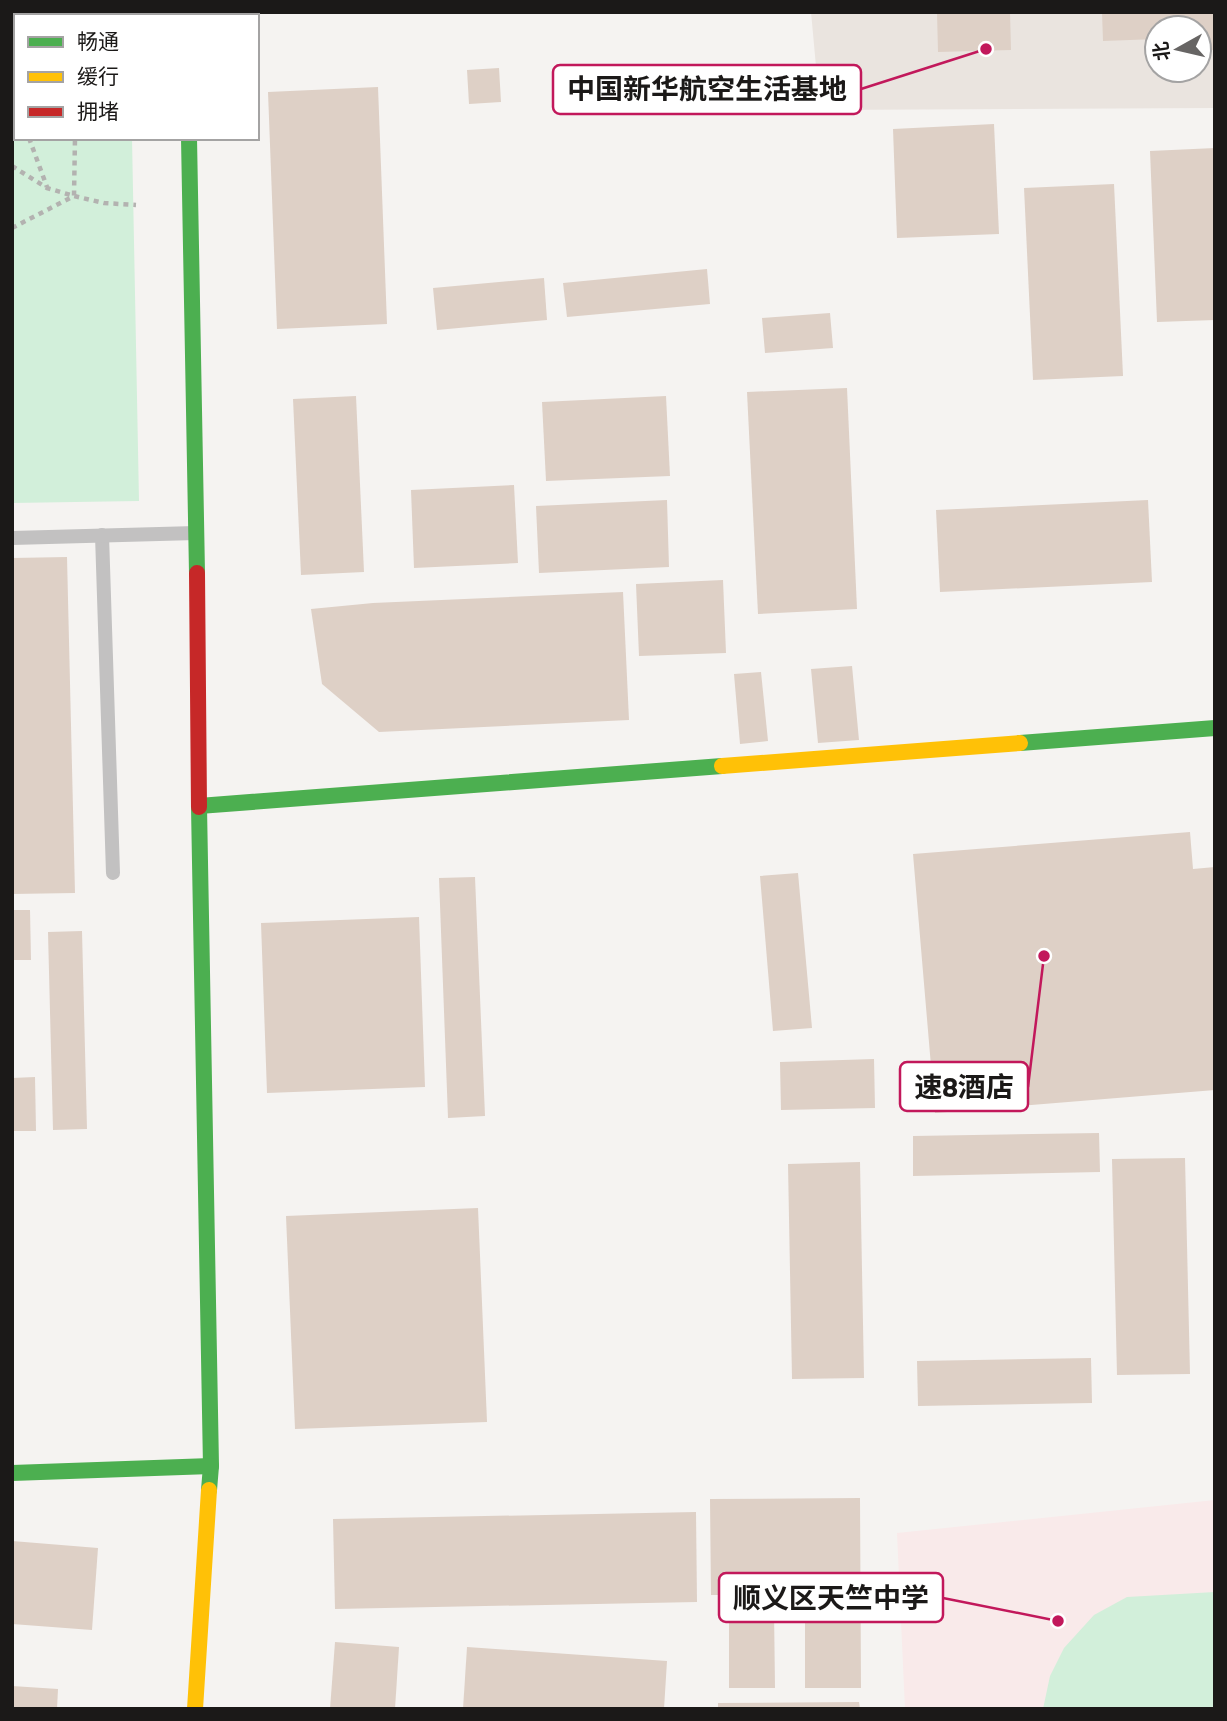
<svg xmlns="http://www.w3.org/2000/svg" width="1227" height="1721" font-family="'Titillium Web','Noto Sans SC',sans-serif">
<rect width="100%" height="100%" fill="#f5f3f1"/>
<path fill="#eae4df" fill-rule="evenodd" d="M 811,12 L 1215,12 L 1215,108 L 820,110 ZM 1157,28 L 1199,28 L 1199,70 L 1157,70 Z"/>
<polygon fill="#f9eaea" points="1215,1500 1215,1709 905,1709 897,1533"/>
<g fill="#d2efda">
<polygon points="12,12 130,12 130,16 16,16 16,138 132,138 139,501 12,503"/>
<polygon points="1215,1592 1215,1709 1043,1709 1050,1676 1064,1648 1094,1615 1127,1597"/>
</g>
<g fill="#ded0c6">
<polygon points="937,12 1010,12 1011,50 938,52"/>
<polygon points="1102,12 1215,12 1215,50 1199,50 1199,28 1157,28 1157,39 1103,41"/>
<polygon points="499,68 501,102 469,104 467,70"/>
<polygon points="378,87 387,324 277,329 268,92"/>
<polygon points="994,124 999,234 897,238 893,129"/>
<polygon points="1215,148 1215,320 1157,322 1150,151"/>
<polygon points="1114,184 1123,376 1033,380 1024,188"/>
<polygon points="707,269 710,304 567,317 563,283"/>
<polygon points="544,278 547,320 437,330 433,288"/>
<polygon points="830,313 833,348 765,353 762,318"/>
<polygon points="847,388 857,609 758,614 747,392"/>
<polygon points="356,396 364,572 301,575 293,399"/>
<polygon points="666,396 670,476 546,481 542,402"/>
<polygon points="514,485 518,563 414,568 411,490"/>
<polygon points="667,500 669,567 539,573 536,506"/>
<polygon points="1148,500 1152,582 940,592 936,510"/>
<polygon points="67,557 75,893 12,894 12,558"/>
<polygon points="723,580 726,653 639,656 636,584"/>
<polygon points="623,592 629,720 379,732 322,684 311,609 373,603"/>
<polygon points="852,666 859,740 818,743 811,669"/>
<polygon points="761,672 768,741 740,744 734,674"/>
<polygon points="1190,832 1193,869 1215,867 1215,1090 935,1113 913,854"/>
<polygon points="798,873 812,1028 773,1031 760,876"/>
<polygon points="475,877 485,1116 448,1118 439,878"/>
<polygon points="12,910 30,910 31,960 12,960"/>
<polygon points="419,917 425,1087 267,1093 261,923"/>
<polygon points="82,931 87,1129 53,1130 48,932"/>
<polygon points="874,1059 875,1108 781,1110 780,1062"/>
<polygon points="35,1077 36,1131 12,1131 12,1078"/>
<polygon points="1099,1133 1100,1172 913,1176 913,1136"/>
<polygon points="1185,1158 1190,1374 1117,1375 1112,1159"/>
<polygon points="860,1162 864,1378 792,1379 788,1164"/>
<polygon points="478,1208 487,1422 295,1429 286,1216"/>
<polygon points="1091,1358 1092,1403 918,1406 917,1361"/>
<polygon points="860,1498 861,1688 805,1688 805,1595 711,1595 710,1499"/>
<polygon points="696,1512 697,1602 335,1609 333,1519"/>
<polygon points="12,1541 98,1548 92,1630 12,1624"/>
<polygon points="729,1610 774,1610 775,1688 729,1688"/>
<polygon points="335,1642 399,1647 395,1709 330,1709"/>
<polygon points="467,1647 667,1661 664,1709 463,1709"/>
<polygon points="12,1686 58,1689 57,1709 12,1709"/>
<polygon points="859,1702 860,1709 718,1709 718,1703"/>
</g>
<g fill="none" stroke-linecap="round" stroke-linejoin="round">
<g stroke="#b3b2b0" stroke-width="4.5" stroke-dasharray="5 5" stroke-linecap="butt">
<polyline points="76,12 76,16"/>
<polyline points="12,82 16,81"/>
<polyline points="12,104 16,111"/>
<polyline points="29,138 47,187"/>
<polyline points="12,166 47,188 74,196 75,138"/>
<polyline points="12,228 74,196 104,203 136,205"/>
</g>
<g stroke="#c2c1c1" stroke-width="14">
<polyline points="102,535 113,873"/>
<polyline points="12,538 196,533"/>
</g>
<g stroke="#4caf50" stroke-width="16">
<polyline points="187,12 187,16"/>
<polyline points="189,138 197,573"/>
<polyline points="1020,743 1215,728"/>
<polyline points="199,806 722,766"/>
<polyline points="199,807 211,1466 209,1490"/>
<polyline points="12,1473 211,1466"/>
</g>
<g stroke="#ffc107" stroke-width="16">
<polyline points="722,766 1020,743"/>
<polyline points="195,1709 209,1490"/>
</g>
<polyline stroke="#c62828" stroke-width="16" points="197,573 199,807"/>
</g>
<path fill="none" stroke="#c2185b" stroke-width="2.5" d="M986 49L861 89M1044 956L1028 1087M1058 1621L943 1598"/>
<g fill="#c2185b" stroke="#fff" stroke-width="2.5">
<circle cx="986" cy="49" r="7"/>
<circle cx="1044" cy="956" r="7"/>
<circle cx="1058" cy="1621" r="7"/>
</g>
<g fill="#fff" stroke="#c2185b" stroke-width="2.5">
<rect x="553" y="65" width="308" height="49" rx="7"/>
<rect x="900" y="1062" width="128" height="49" rx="7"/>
<rect x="719" y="1573" width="224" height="49" rx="7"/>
</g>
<g font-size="28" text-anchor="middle" font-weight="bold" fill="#1b1918">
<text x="707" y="99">中国新华航空生活基地</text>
<text x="964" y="1097">速8酒店</text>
<text x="831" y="1608">顺义区天竺中学</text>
</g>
<rect width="1227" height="1721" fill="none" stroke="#1b1918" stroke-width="28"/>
<rect x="14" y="14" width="245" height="126" fill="#ffffff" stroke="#a4a3a3" stroke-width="2"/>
<rect x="28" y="37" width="35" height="10" fill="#4caf50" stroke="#a4a3a3" stroke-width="2"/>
<text x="77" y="49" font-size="21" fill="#1b1918">畅通</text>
<rect x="28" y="72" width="35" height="10" fill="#ffc107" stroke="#a4a3a3" stroke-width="2"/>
<text x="77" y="84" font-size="21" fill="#1b1918">缓行</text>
<rect x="28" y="107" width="35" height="10" fill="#c62828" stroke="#a4a3a3" stroke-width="2"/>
<text x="77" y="119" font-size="21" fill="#1b1918">拥堵</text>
<g transform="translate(1178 49) rotate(262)"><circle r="33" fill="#ffffff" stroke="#a4a3a3" stroke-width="2"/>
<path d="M0-5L12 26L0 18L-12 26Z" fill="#676564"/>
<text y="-10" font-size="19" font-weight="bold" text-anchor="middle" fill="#1b1918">北</text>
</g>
</svg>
